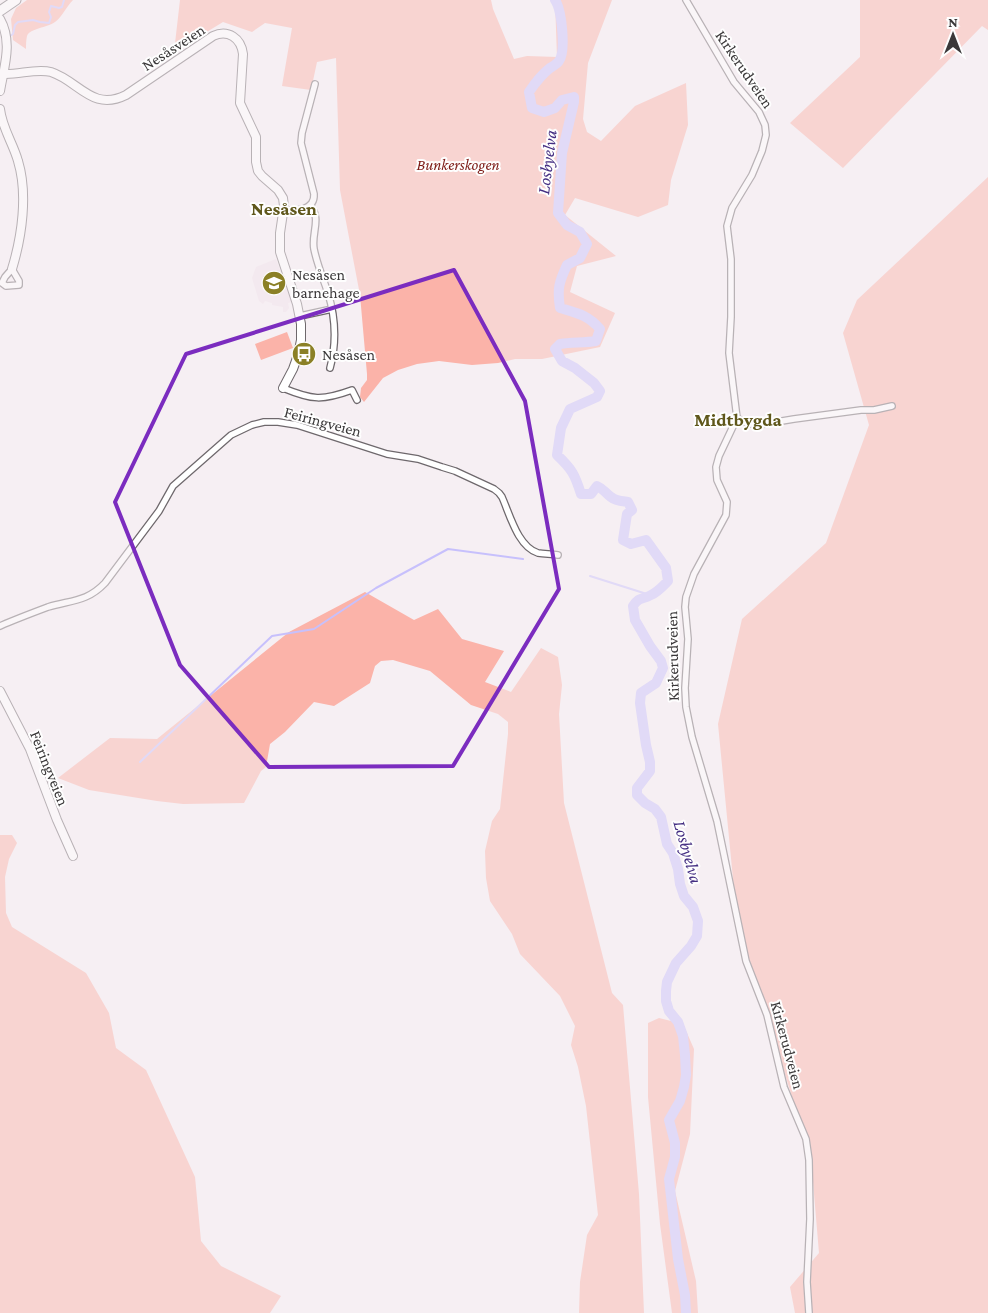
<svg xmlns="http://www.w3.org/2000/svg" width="988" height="1313" font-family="'Crimson Pro',serif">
<rect width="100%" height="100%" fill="#f6eff3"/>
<polygon fill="#f0e2eb" points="276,259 292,302 288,303 289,308 286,312 283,312 283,307 272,305 272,303 265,301 263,304 259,301 252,278 256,267"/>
<g fill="#fbb3a9">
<path d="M 27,0 L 73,0 C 66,7 62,17 55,22 C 47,28 30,28 27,36 C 26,40 26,45 26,49 L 13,40 L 11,19 L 16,8 Z"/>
<polygon points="180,0 491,0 493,9 514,59 527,56 557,57 555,0 612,0 588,63 583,119 587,132 601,141 635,106 686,83 688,125 671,180 668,205 638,217 575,198 565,215 616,256 577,266 570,292 615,313 600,347 542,359 515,359 498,363 472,365 439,361 417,364 398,370 383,378 364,402 360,397 361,388 367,380 367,374 360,295 340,190 336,58 317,62 311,90 282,86 292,28 265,23 252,32 223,22 174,52"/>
<polygon points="860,0 988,0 988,30 982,26 843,168 790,123 860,57"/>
<polygon points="988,177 988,1313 795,1313 790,1287 819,1253 811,1158 737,920 718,724 742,619 826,543 869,425 843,333 857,300"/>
<polygon points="287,332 293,348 261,360 255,344"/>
<polygon points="365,592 414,620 438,609 462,639 504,651 485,682 511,692 541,648 558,657 562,685 559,714 564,803 612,993 623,1005 639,1194 644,1313 579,1313 580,1282 587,1235 598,1215 586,1106 578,1067 571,1045 575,1026 560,996 520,954 512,934 490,901 486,878 485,851 492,821 500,809 508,734 508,722 498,714 471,705 430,671 393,660 381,661 375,666 370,683 334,706 314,702 285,732 270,744 266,767 261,771 244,803 183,804 157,801 89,790 58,778 110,738 157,739 289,632"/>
<polygon points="0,835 12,835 17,843 9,859 5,877 6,913 12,927 86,973 109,1013 116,1048 146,1070 195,1177 201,1241 221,1266 281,1296 270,1313 0,1313"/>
<polygon points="659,1018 683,1024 694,1049 690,1134 675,1191 696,1281 698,1313 672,1313 660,1224 648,1097 648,1023"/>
</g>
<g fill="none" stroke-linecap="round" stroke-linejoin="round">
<g stroke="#c7c0fc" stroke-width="2">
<polyline points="10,36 13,34 15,25 18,22 33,20 40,22 49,23 51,17 49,12 51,6 59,8 62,7 64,0"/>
<polyline points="590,576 650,595"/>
<polyline points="140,762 272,636 314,629 376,588 448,549 523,559"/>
</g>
<path stroke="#c7c0fc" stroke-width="10" d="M 555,0 C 562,10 566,52 559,61 C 557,64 553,66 550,68 C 541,75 535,83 529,92 L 532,108 L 544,112 L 555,108 L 562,100 L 574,97 L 574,102 L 562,153 L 558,213 L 567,225 L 580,232 L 587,244 L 580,258 L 567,265 C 559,282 557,289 560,308 C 577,313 588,315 600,329 L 596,341 C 584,343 572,342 560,344 L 555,349 L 562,361 L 575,368 L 594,383 L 600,391 L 597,397 L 570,409 L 561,428 L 557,455 C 572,469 575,475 581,494 L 591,494 L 597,486 C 604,489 605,493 611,497 C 616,501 621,501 628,502 L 632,510 L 627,514 L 623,540 L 631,544 L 646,540 L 666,568 L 668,581 C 663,586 658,592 651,595 C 642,600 640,596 633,606 L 635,620 L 650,646 L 661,661 L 663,668 L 656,683 L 641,693 L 640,703 L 646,745 L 650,762 L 650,771 L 637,788 L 637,795 L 645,803 L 655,809 L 661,817 L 667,844 L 673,853 L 678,869 L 680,884 L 684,896 L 693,907 L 698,921 L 697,936 L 691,946 L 676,963 L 667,982 L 666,991 L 666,1001 L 669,1011 L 678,1022 L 683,1036 L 685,1055 L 686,1075 L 684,1087 L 680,1101 L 669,1120 L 675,1143 L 675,1157 L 669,1179 L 678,1259 L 685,1295 L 686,1313"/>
<g stroke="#6e686c" stroke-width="8">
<g id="minor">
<polyline points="686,0 734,82 759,112 765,125 766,135 762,151 752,175 732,208 727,226 731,259 731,317 729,353 737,418 719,456 716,467 717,480 727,502 726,515 694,574 686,597 685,607 688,639 685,688 686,707 692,737 717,821 746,961 767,1015 784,1087 806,1139 809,1160 810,1219 807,1282 809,1313"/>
<path d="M 310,205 C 322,219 311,233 314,249 C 317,264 323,278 328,293 C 336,319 337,342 330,368"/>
<path d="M 283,210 C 295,211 315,211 314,194 L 301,143 L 302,133 L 315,84"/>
<polygon points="12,269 19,281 19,285 6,286 2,283 5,277"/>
<polyline points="300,316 332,309"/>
<path d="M 283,388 C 312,400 322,401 352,390 L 357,400"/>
<polyline points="737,418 746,423 758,425 794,419 861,410 874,410 892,406"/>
<path d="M 0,626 C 16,619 32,613 48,607 C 71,600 87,602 105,583 L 159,511 L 173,486 L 231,435 L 252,425 L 264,422 L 278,422 L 297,425 L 387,454 L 418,459 L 442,467 L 455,471 L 494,489 L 499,493 L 502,497 C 510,515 518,547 538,553 C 545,554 552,554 558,555"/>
</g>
</g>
<g stroke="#6e686c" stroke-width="10">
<g id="tertiary">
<path d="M 0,19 C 13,42 4,67 0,91"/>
<path d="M 3,74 C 19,75 36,68 51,72 C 79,81 92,112 126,95 L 213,36 C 228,29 241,38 243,54 L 240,103 L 256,137 L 256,162 L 258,171 L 262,176 L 278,190 L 283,198 L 284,206 L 280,233 L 280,252 L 297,304 L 301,324 L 301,340 L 298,355 L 293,369 L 283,388"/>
<path d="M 0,109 C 2,128 13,143 18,161 C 28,194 22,236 12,269"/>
<polyline points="0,691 30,749 57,820 73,856"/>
</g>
</g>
<g stroke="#6e686c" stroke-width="11">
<polyline id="secondary" points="0,11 16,0"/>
</g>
<use href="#minor" stroke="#fff" stroke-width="5.5"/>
<use href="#tertiary" stroke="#fff" stroke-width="8"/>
<use href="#secondary" stroke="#fff" stroke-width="9"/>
</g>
<path d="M0 0H988V1313H0ZM 454,270 L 525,401 L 559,589 L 453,766 L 269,767 L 180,665 L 115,502 L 186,354 Z" fill="#f6eff3" fill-opacity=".55" fill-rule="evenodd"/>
<path fill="none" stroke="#7b2cbf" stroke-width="4" stroke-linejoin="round" d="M 454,270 L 525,401 L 559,589 L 453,766 L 269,767 L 180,665 L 115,502 L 186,354 Z"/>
<defs>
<g id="school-disc" transform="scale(1.25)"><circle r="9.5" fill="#8b8026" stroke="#fefefe"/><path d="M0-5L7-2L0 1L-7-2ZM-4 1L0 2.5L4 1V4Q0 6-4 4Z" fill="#fff"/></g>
<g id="bus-disc" transform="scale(1.25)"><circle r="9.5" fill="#8b8026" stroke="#fefefe"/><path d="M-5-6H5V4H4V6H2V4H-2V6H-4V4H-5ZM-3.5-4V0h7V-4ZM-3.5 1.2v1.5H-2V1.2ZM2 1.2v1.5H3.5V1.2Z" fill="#fff"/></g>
</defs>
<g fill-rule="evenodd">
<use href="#school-disc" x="274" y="283"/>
<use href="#bus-disc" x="304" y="354"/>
</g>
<g text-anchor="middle" stroke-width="4" stroke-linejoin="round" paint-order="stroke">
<g font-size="16" fill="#3a3839" stroke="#fefefe">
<text transform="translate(173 47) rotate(-33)" y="6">Nesåsveien</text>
<text transform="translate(745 69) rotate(56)" y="6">Kirkerudveien</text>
<text transform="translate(323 421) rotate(15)" y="6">Feiringveien</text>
<text transform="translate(672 656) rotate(-91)" y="6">Kirkerudveien</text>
<text transform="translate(50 768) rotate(68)" y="6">Feiringveien</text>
<text transform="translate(788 1045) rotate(75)" y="6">Kirkerudveien</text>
</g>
<g font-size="16" font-style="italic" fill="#7c1914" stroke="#fefefe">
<text x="458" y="170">Bunkerskogen</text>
</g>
<g font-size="16" fill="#3a3839" stroke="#fefefe" text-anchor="start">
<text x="292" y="280">Nesåsen<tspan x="292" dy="18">barnehage</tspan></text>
<text x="322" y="360">Nesåsen</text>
</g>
<g font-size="18" font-style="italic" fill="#442e82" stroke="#fefefe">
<text transform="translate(547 162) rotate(-83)" y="6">Losbyelva</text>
<text transform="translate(688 852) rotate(74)" y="6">Losbyelva</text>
</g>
<g font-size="19" font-weight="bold" fill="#5f571b" stroke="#fefefe">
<text x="284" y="215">Nesåsen</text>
<text x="738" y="426">Midtbygda</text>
</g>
</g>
<g transform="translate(953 35)" stroke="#fefefe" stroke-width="4" paint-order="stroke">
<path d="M0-4L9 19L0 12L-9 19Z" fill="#3a3839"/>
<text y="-8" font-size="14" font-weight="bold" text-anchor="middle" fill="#3a3839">N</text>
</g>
</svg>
